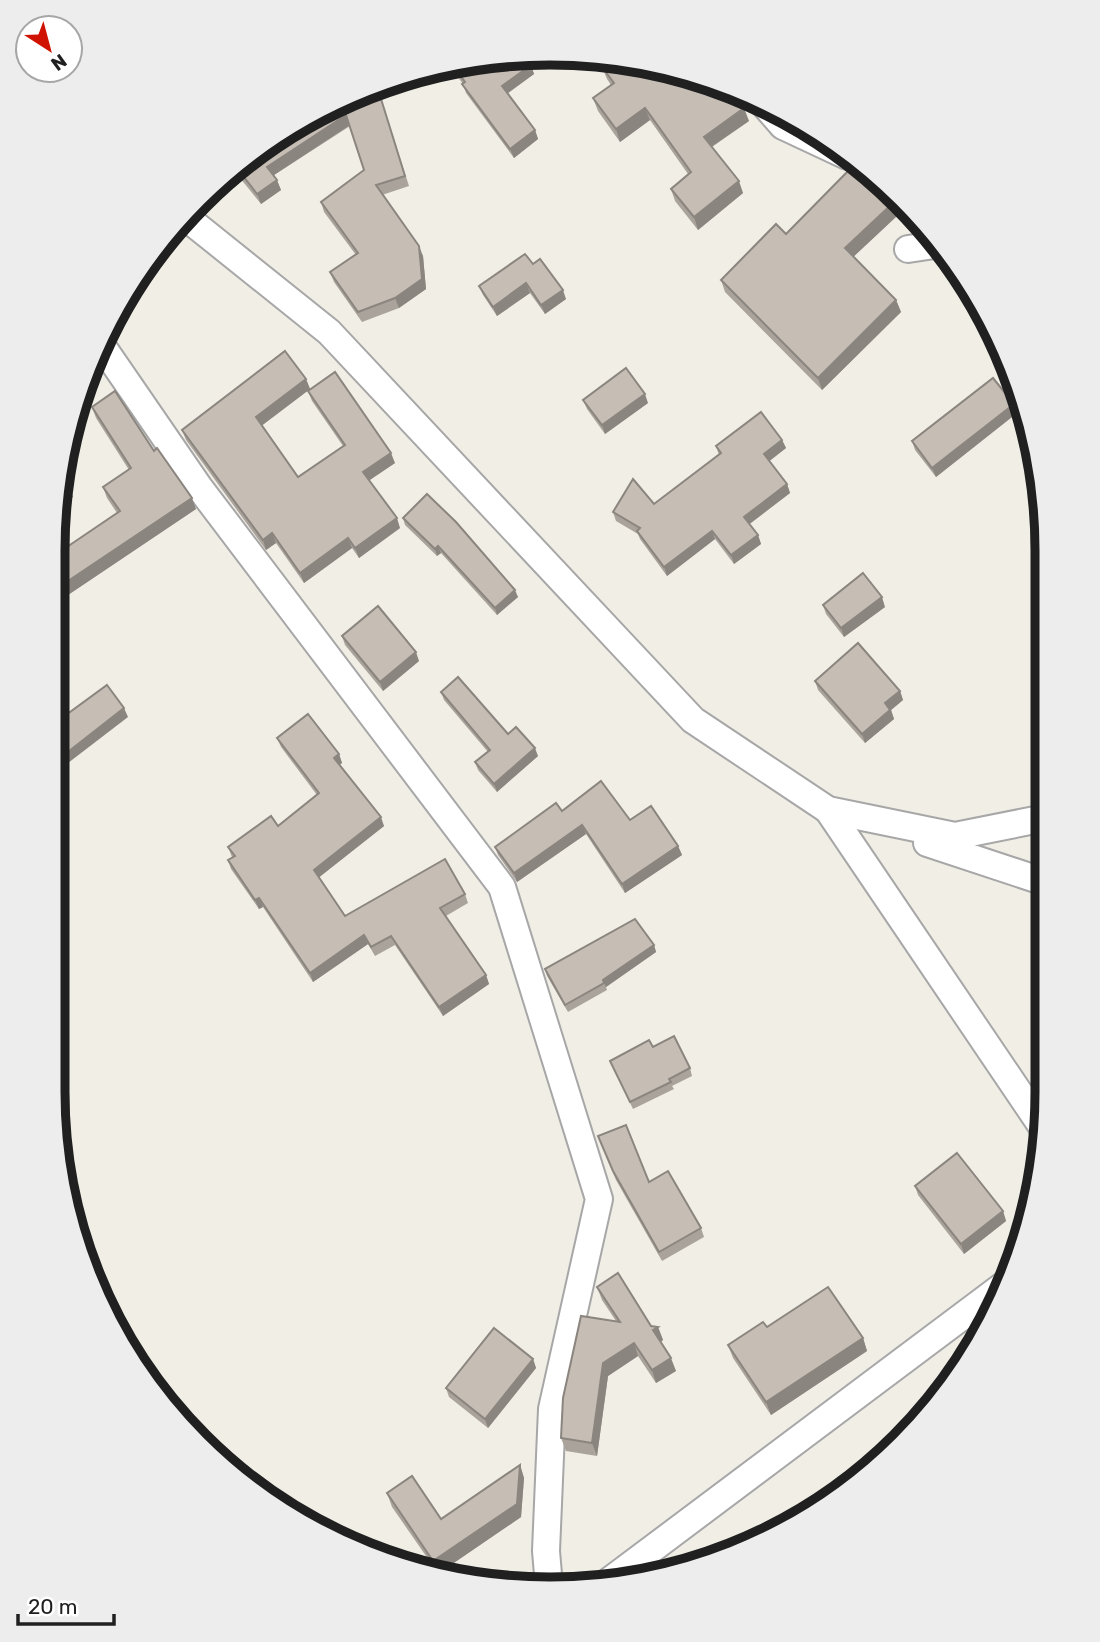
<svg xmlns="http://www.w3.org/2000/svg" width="1100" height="1642" font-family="Rubik,sans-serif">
<rect width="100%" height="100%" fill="#f1eee6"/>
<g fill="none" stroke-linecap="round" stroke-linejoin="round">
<g stroke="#a7a7a7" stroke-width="30">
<g id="minor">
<polyline points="762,102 783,126 847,156 850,156"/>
<polyline points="183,215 329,332 693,720 828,810 955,836 1045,818"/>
<polyline points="908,249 941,244"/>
<polyline points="100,343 199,487 502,887 599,1199 552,1409 546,1551 549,1586"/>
<polyline points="828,810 1043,1128"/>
<polyline points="927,843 1045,882"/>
<polyline points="608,1582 1004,1285"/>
</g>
</g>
<use href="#minor" stroke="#fff" stroke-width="26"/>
</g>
<g fill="#aaa39c">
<polygon points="518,54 523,55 531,65 534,74 507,94 535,130 538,139 514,158 466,93 463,84 449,65"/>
<polygon points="602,67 680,76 749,121 712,147 743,193 698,230 675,201 671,189 688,174 650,120 620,142 598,111 593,98 611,85 607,79"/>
<polygon points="377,86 409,186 382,195 423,256 426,289 399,308 362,322 334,282 330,272 356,255 324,212 321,202 364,170 350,126 274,175 281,190 261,204 240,178 200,208 195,204 247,155"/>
<polygon points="898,215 853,257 896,300 901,312 822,390 725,292 721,280"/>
<polygon points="949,253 973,293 948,260 946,255"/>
<polygon points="533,264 566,299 545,314 530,293 497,316 483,295 479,286"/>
<polygon points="306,379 310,389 262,425 298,477 343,446 312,401 308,391 395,463 369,480 400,528 359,558 352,548 304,583 276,543 266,550 186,440 182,430"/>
<polygon points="583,400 648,403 605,434 587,409"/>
<polygon points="1014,404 1017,413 936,477 915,450 912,441"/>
<polygon points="92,407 154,451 196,509 59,601 56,597 56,545 61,551 117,513 107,498 103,487 129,470 96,418"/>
<polygon points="782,440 786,448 769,461 787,484 790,493 749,524 758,535 761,544 734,564 715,539 667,576 640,539 638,534 616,521 613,512 654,504 719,455 716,446"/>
<polygon points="403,518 518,597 497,615 441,553 437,556 405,525"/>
<polygon points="1046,579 1046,601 1041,593 1037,584"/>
<polygon points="823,605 885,607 844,637 826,614"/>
<polygon points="342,636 419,661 383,691 345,645"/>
<polygon points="815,681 900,691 903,700 891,710 894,719 865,743 818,690"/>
<polygon points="441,692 508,734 538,756 497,792 478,770 475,762 488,752 444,700"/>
<polygon points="277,738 339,754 342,763 339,765 384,826 319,877 345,916 465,894 468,903 446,916 486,975 489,984 443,1016 395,945 375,956 368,944 313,982 263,907 259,909 231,869 228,860 232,857 228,847 278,826 317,795 281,747"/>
<polygon points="562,811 630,820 678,846 682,855 625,893 586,834 517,882 498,855 495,847"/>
<polygon points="654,945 656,952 606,987 607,990 568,1012 547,976 545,969"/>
<polygon points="653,1047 690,1068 692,1076 672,1086 674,1089 633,1109 610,1061"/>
<polygon points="598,1136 701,1228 704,1237 662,1261 616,1180"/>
<polygon points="915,1186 1003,1211 1006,1221 964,1254 918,1195"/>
<polygon points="597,1287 651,1326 658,1327 663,1340 661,1342 676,1371 656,1383 638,1356 608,1376 597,1456 566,1451 561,1438 616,1321 602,1300"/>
<polygon points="767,1327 863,1338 867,1351 771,1415 733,1358 728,1345"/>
<polygon points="533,1359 536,1368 488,1428 449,1397 446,1388"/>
<polygon points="520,1465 524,1478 521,1517 442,1571 435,1569 392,1507 387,1493 441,1519"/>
</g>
<g fill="#8b857f">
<polygon points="531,65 534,74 505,95 502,86"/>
<polygon points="645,108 650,120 620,142 616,129"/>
<polygon points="744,108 749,121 708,149 704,137"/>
<polygon points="346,115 350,125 271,177 267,167"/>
<polygon points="535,130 538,139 514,158 510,149"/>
<polygon points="237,168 240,178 200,208 198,202 221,179"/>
<polygon points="277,180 281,190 261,204 257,194"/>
<polygon points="739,181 743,193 698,230 694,217"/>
<polygon points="893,203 898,215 850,260 845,248"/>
<polygon points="419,246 423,256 426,289 399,308 395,298"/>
<polygon points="526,283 530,293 497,316 493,307"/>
<polygon points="563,290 566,299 545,314 541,305"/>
<polygon points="896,300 901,312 822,390 818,378"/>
<polygon points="306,379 310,389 260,427 256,417"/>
<polygon points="645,394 648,403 605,434 602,425"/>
<polygon points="1014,404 1017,413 936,477 932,468"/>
<polygon points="782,440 786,448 767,463 764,454"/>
<polygon points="391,453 395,463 367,482 363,472"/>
<polygon points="787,484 790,493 747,526 744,517"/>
<polygon points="69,486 73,497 57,508 57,494"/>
<polygon points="192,498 196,509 59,601 56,594 56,589"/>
<polygon points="397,518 400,528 359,558 355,548"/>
<polygon points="712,531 715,539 667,576 664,567"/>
<polygon points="272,533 276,543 266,550 263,540"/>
<polygon points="758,535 761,544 734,564 731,555"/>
<polygon points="348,538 352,548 304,583 300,573"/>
<polygon points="438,546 441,553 437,556 435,549"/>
<polygon points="515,590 518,597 497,615 495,608"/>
<polygon points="882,597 885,607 844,637 841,628"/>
<polygon points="416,652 419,661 383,691 380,682"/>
<polygon points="900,691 903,700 891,710 894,719 865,743 862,734 885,703"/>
<polygon points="124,708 128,717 55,773 55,762"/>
<polygon points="535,748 538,756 497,792 494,784"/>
<polygon points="339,754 342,763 337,767 334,758"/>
<polygon points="381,817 384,826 317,879 314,870"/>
<polygon points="582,825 586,834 517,882 514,873"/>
<polygon points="678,846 682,855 625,893 622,884"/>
<polygon points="259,898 263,907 259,909 255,900"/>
<polygon points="364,935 368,944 313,982 310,973"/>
<polygon points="654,945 656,952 606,987 603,980"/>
<polygon points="486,975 489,984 443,1016 439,1007"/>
<polygon points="1003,1211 1006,1221 964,1254 961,1244"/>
<polygon points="658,1327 663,1340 658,1343 653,1330"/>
<polygon points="863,1338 867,1351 771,1415 766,1402"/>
<polygon points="634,1343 638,1356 608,1376 597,1456 592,1443 603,1363"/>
<polygon points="671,1358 676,1371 656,1383 652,1370"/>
<polygon points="533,1359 536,1368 488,1428 485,1419"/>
<polygon points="520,1465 524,1478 521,1517 442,1571 437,1570 433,1561"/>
</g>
<g fill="#c6beb5" stroke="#8b857f" stroke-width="2">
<polygon points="518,54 522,54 531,65 502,86 535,130 510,149 462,84 465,82 452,64"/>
<polygon points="616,57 677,71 680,76 684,73 710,79 730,88 744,108 704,137 739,181 694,217 671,189 691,172 645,108 616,129 593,98 614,83 602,67"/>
<polygon points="377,86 405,176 376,185 419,246 422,279 395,298 358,312 330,272 358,253 321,202 364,170 346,115 267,167 277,180 257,194 237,168 221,179 247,155 330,104"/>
<polygon points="854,165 893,203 845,248 896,300 818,378 721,280 776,224 786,234"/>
<polygon points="949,253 966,281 946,255"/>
<polygon points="525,254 533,264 540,259 563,290 541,305 526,283 493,307 479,286"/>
<polygon points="285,351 306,379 256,417 298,477 345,445 308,391 335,372 391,453 363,472 397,518 355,548 348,538 300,573 272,533 263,540 182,430"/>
<polygon points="626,368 645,394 602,425 583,400"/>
<polygon points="993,378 1014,404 932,468 912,441"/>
<polygon points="115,391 154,451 157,448 192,498 56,589 56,545 61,551 120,511 103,487 131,468 92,407"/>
<polygon points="761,412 782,440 764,454 787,484 744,517 758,535 731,555 712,531 664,567 637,531 640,528 613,512 633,479 654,504 721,453 716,446"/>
<polygon points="60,473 69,486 57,494 57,485"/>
<polygon points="427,494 456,522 515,590 495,608 438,546 435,549 403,518"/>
<polygon points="863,573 882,597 841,628 823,605"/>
<polygon points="1046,579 1046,597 1037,584"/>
<polygon points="378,606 416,652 380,682 342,636"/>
<polygon points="858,643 900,691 885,703 890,710 862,734 815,681"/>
<polygon points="458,677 508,734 516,727 535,748 494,784 475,762 490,750 441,692"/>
<polygon points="107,685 124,708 55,762 55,723"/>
<polygon points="308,714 339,754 334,758 381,817 314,870 345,916 445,859 465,894 440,908 486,975 439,1007 391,936 371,947 364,935 310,973 259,898 255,900 228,860 235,856 228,847 271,816 278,826 319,793 277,738"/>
<polygon points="601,781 630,820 651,806 678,846 622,884 582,825 514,873 495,847 556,803 562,811"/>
<polygon points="635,919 654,945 603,980 604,983 565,1005 545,969"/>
<polygon points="674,1036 690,1068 669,1079 671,1082 630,1102 610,1061 649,1040 653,1047"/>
<polygon points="626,1125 649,1182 668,1171 701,1228 659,1252 613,1171 598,1136"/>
<polygon points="957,1153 1003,1211 961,1244 915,1186"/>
<polygon points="618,1273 651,1326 658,1327 653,1330 671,1358 652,1370 634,1343 603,1363 592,1443 561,1438 563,1398 581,1316 620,1322 597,1287"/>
<polygon points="828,1287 863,1338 766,1402 728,1345 763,1322 767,1327"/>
<polygon points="494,1328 533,1359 485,1419 446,1388"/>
<polygon points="520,1465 517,1504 433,1561 387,1493 412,1476 441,1519"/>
</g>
<path d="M0 0H1100V1642H0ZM550 65H550A485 485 0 0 1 1035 550V1092A485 485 0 0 1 550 1577H550A485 485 0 0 1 65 1092V550A485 485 0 0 1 550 65Z" fill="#ededed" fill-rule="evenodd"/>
<path fill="none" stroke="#202020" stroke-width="9" d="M550 65H550A485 485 0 0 1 1035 550V1092A485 485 0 0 1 550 1577H550A485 485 0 0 1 65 1092V550A485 485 0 0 1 550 65Z"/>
<g transform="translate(49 49) rotate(144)"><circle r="33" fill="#ffffff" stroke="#a6a6a6" stroke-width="2"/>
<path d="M0-5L12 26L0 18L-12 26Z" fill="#d01300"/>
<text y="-10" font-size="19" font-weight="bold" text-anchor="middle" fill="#202020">N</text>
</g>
<path d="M18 1614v10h96v-10" fill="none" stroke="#202020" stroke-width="3.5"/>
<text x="28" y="1614" font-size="21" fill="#202020" stroke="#ffffff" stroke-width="5" paint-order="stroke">20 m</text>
</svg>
